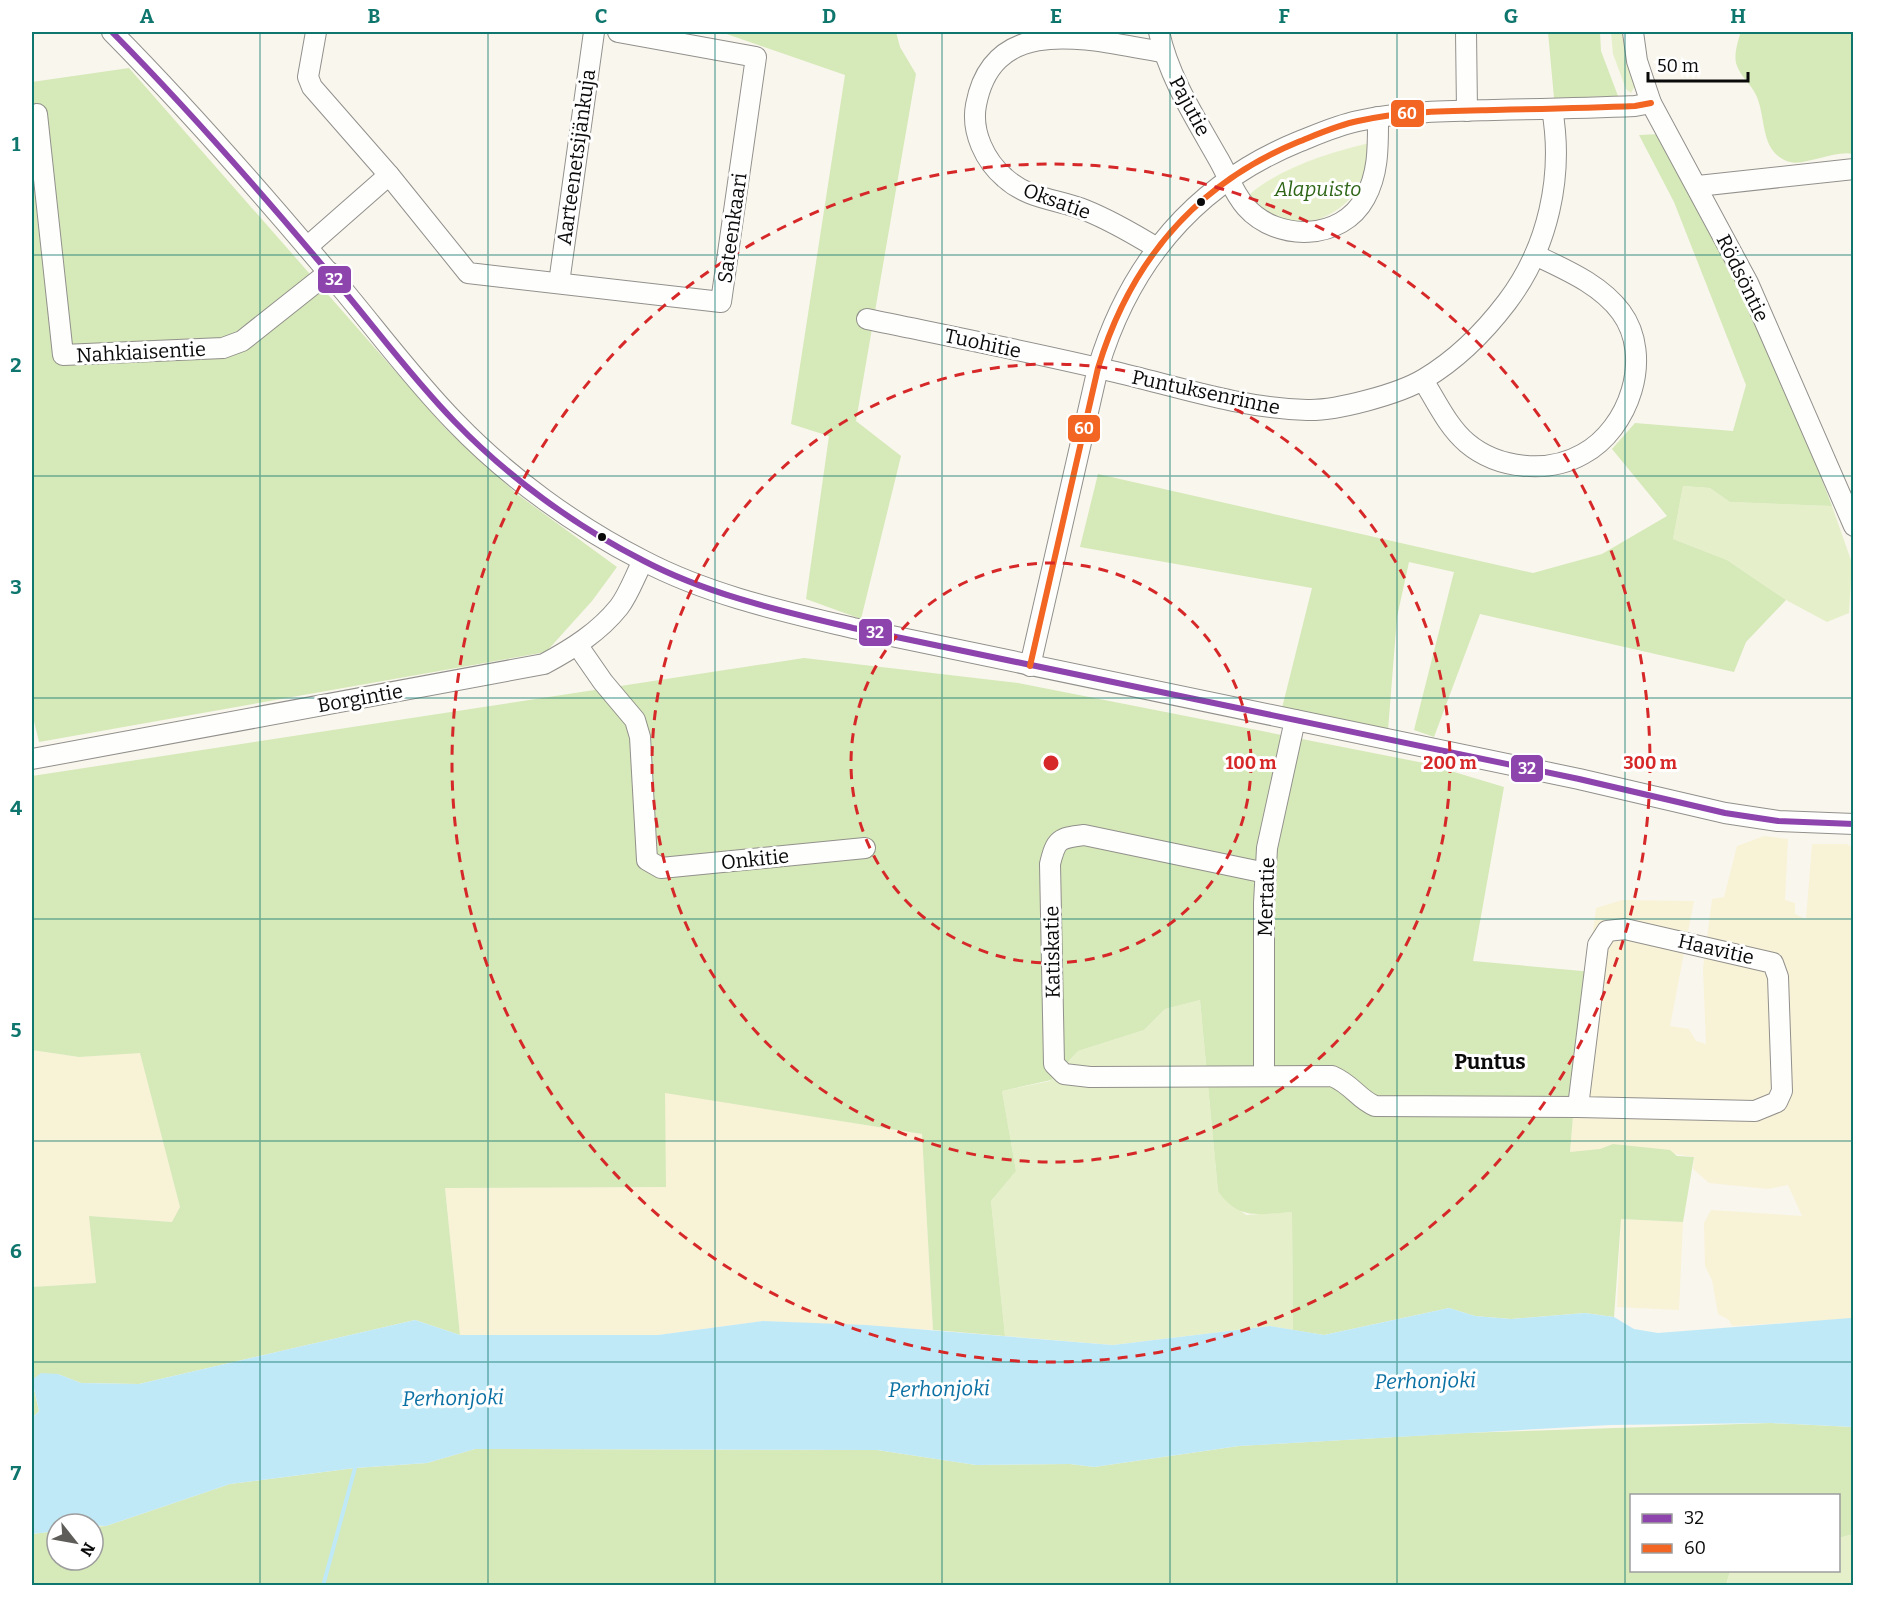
<svg xmlns="http://www.w3.org/2000/svg" width="1885" height="1617" font-family="Bitter,serif">
<rect width="100%" height="100%" fill="#f9f6ed"/>
<g fill="#f8f2d7">
<polygon points="1764,836 1788,839 1785,900 1795,903 1795,914 1806,919 1812,844 1847,844 1853,848 1853,1319 1732,1326 1729,1320 1718,1314 1712,1280 1705,1266 1704,1223 1711,1210 1802,1216 1788,1185 1768,1189 1709,1183 1693,1169 1694,1157 1613,1144 1600,1149 1570,1153 1580,1033 1596,908 1622,900 1694,901 1670,1026 1689,1029 1696,1041 1706,1044 1703,969 1712,899 1724,897 1737,846"/>
<polygon points="32,1050 79,1057 140,1052 180,1207 173,1222 90,1216 96,1283 32,1287"/>
<polygon points="664,1092 922,1134 933,1330 763,1321 658,1335 460,1335 445,1188 666,1187"/>
<polygon points="1621,1219 1683,1222 1679,1310 1617,1307"/>
</g>
<g fill="#e5f0ca">
<polygon points="1611,32 1626,32 1636,84 1631,93 1626,89 1613,54"/>
<path d="M 1369,143 C 1367,156 1366,172 1360,184 C 1348,209 1314,228 1287,222 C 1272,218 1260,205 1249,195 C 1279,168 1331,152 1369,143 Z"/>
<polygon points="1683,486 1710,488 1730,502 1832,506 1852,563 1849,613 1827,622 1786,600 1727,560 1673,539"/>
<polygon points="1200,1000 1218,1191 1246,1215 1292,1212 1293,1330 1270,1326 1113,1345 1005,1336 991,1201 1016,1171 1002,1091 1050,1081 1078,1051 1144,1030 1165,1009"/>
<polygon points="1853,1534 1853,1585 1726,1586 1730,1571 1838,1570 1839,1538"/>
</g>
<g fill="#d6e9b8">
<polygon points="721,32 896,32 900,47 916,74 856,421 901,456 861,619 806,599 829,436 791,424 845,75"/>
<polygon points="1548,32 1600,32 1601,51 1618,96 1554,98"/>
<path d="M 1741,32 L 1853,32 L 1853,154 C 1834,150 1806,166 1790,162 C 1759,153 1767,118 1756,95 C 1751,84 1739,75 1736,63 C 1734,54 1738,40 1741,32 Z"/>
<polygon points="129,68 446,429 517,494 617,567 592,601 546,652 39,742 32,713 32,82"/>
<polygon points="1661,134 1733,269 1781,373 1832,506 1730,502 1710,488 1683,486 1673,539 1727,560 1786,600 1746,642 1734,672 1480,614 1434,737 1414,730 1454,572 1409,562 1397,617 1388,730 1282,708 1312,588 1080,547 1098,474 1533,573 1602,554 1667,516 1612,449 1635,423 1733,431 1746,385 1674,202 1639,135"/>
<path d="M 804,658 L 1018,683 L 1424,763 L 1504,787 L 1473,961 L 1593,972 L 1580,1033 L 1570,1152 L 1600,1149 L 1613,1144 L 1670,1150 L 1677,1156 L 1694,1157 L 1683,1222 L 1621,1219 L 1614,1317 L 1585,1313 L 1511,1319 L 1475,1316 L 1449,1308 L 1324,1335 L 1293,1330 L 1292,1212 C 1259,1214 1239,1221 1218,1191 L 1200,1000 L 1165,1009 L 1144,1030 L 1078,1051 L 1051,1080 L 1002,1091 L 1016,1171 L 991,1201 L 1005,1336 L 933,1330 L 922,1134 L 665,1093 L 666,1187 L 445,1188 L 460,1335 L 415,1320 L 139,1384 L 81,1383 L 58,1374 L 32,1381 L 39,1411 L 32,1418 L 32,1287 L 96,1283 L 89,1216 L 172,1222 L 180,1207 L 140,1053 L 79,1057 L 32,1050 L 32,776 Z"/>
<polygon points="1771,1423 1853,1427 1853,1534 1839,1538 1838,1496 1632,1496 1632,1570 1730,1571 1726,1585 32,1586 32,1534 57,1531 57,1560 93,1560 93,1527 106,1526 230,1484 355,1468 427,1463 475,1449 877,1450 976,1465 1070,1464 1094,1467 1239,1446 1464,1433"/>
</g>
<polygon fill="#c0e9f7" points="1449,1308 1475,1316 1511,1319 1585,1313 1614,1317 1634,1329 1658,1333 1850,1318 1854,1319 1853,1427 1771,1423 1610,1425 1239,1446 1094,1467 1070,1464 976,1465 877,1450 475,1449 427,1463 355,1468 230,1484 106,1526 57,1524 57,1531 32,1534 32,1418 39,1411 32,1380 41,1373 58,1374 81,1383 139,1384 415,1320 460,1335 658,1335 763,1321 866,1325 1113,1345 1270,1326 1324,1335"/>
<g fill="none" stroke-linecap="round" stroke-linejoin="round">
<polyline stroke="#c0e9f7" stroke-width="4" points="323,1586 355,1468"/>
<g stroke="#92908c" stroke-width="22">
<g id="minor">
<path d="M 112,32 C 187,108 259,190 328,272 C 371,322 409,375 455,422 C 508,477 575,526 644,561 C 709,595 782,611 853,628 L 1579,779 L 1725,813 L 1778,821 L 1854,824"/>
<polyline points="316,32 308,77 312,87 389,175 468,273 721,302 756,57 618,32"/>
<path d="M 1159,32 C 1169,78 1196,119 1219,160 C 1228,176 1234,194 1246,207 C 1277,242 1342,241 1365,198 C 1379,173 1378,145 1378,117"/>
<polyline points="1466,32 1467,111"/>
<polyline points="1633,32 1637,61 1651,103 1748,283 1854,526"/>
<polyline points="37,114 63,355 223,348 242,341 329,272"/>
<polyline points="1698,186 1854,169"/>
<polyline points="307,247 389,175"/>
<path d="M 1157,248 C 1134,234 1110,220 1085,210 C 1057,199 1028,199 1005,178 C 985,161 971,132 976,105 C 994,9 1096,42 1163,52"/>
<polyline points="559,283 594,32"/>
<path d="M 867,319 C 949,336 1031,352 1111,371 C 1176,386 1239,408 1307,410 C 1336,411 1399,394 1424,379 C 1456,360 1485,331 1507,302 C 1548,248 1564,176 1552,109"/>
<path d="M 1423,380 C 1436,401 1448,427 1467,443 C 1498,469 1548,474 1583,454 C 1629,429 1654,357 1621,312 C 1600,284 1566,270 1535,255"/>
<polyline points="578,646 603,682 635,720 640,737 647,860 661,868 865,848"/>
<path d="M 1030,666 L 1098,368 C 1130,262 1196,184 1298,142 C 1318,134 1338,125 1358,121 C 1403,111 1448,111 1494,110 C 1541,109 1588,108 1635,106 L 1651,103"/>
<path d="M 32,759 L 544,664 C 572,649 599,632 619,607 C 629,594 635,576 643,561"/>
<path d="M 1266,873 L 1084,835 C 1059,838 1056,839 1050,864 L 1054,1064 L 1064,1074 L 1090,1077 L 1332,1076 C 1353,1085 1358,1099 1375,1106 L 1578,1107"/>
<polygon points="1625,929 1773,963 1778,977 1782,1091 1777,1102 1755,1111 1578,1107 1598,945 1607,931"/>
<polyline points="1264,1076 1264,903 1267,848 1295,720"/>
</g>
</g>
<use href="#minor" stroke="#fefefc" stroke-width="20"/>
<g stroke="#fff" stroke-width="10">
<path id="bus-1" d="M 112,32 C 187,108 259,190 328,272 C 371,322 409,375 455,422 C 508,477 575,526 644,561 C 709,595 782,611 853,628 L 1579,779 L 1725,813 L 1778,821 L 1854,824"/>
</g>
<g stroke="#fff" stroke-width="10">
<path id="bus-2" d="M 1030,666 L 1098,368 C 1130,262 1196,184 1298,142 C 1318,134 1338,125 1358,121 C 1403,111 1448,111 1494,110 C 1541,109 1588,108 1635,106 L 1651,103"/>
</g>
<use href="#bus-1" stroke="#8e44ad" stroke-width="6"/>
<use href="#bus-2" stroke="#f26522" stroke-width="6"/>
</g>
<path fill="none" stroke="#0f766e" stroke-width="1.5" stroke-opacity="0.55" d="M 260,32 L 260,1586M 488,32 L 488,1586M 715,32 L 715,1586M 942,32 L 942,1586M 1170,32 L 1170,1586M 1397,32 L 1397,1586M 1625,32 L 1625,1586M 32,255 L 1854,255M 32,476 L 1854,476M 32,698 L 1854,698M 32,919 L 1854,919M 32,1141 L 1854,1141M 32,1362 L 1854,1362"/>
<g fill="none" stroke="#d62828" stroke-width="3" stroke-dasharray="10 8">
<circle cx="1051" cy="763" r="200"/>
<circle cx="1051" cy="763" r="399"/>
<circle cx="1051" cy="763" r="599"/>
</g>
<g fill="#0a0a0a" stroke="#fff" stroke-width="2">
<circle cx="1201" cy="202" r="5"/>
<circle cx="602" cy="537" r="5"/>
</g>
<g text-anchor="middle" stroke-width="6" stroke-linejoin="round" paint-order="stroke">
<g font-size="20" fill="#0a0a0a" stroke="#fff">
<text transform="translate(1190 106) rotate(62)" y="7">Pajutie</text>
<text transform="translate(576 157) rotate(-82)" y="7">Aarteenetsijänkuja</text>
<text transform="translate(1057 201) rotate(20)" y="7">Oksatie</text>
<text transform="translate(732 228) rotate(-82)" y="7">Sateenkaari</text>
<text transform="translate(1743 278) rotate(64)" y="7">Rödsöntie</text>
<text transform="translate(983 343) rotate(12)" y="7">Tuohitie</text>
<text transform="translate(141 352) rotate(-3)" y="7">Nahkiaisentie</text>
<text transform="translate(1206 392) rotate(12)" y="7">Puntuksenrinne</text>
<text transform="translate(360 698) rotate(-10)" y="7">Borgintie</text>
<text transform="translate(755 859) rotate(-6)" y="7">Onkitie</text>
<text transform="translate(1266 897) rotate(-88)" y="7">Mertatie</text>
<text transform="translate(1716 949) rotate(13)" y="7">Haavitie</text>
<text transform="translate(1052 952) rotate(-91)" y="7">Katiskatie</text>
</g>
<g font-size="20" font-style="italic" fill="#2e6517" stroke="#fff">
<text x="1318" y="196">Alapuisto</text>
</g>
<g font-size="21" font-weight="bold" fill="#0a0a0a" stroke="#fff">
<text x="1490" y="1069">Puntus</text>
</g>
<g font-size="21" font-style="italic" fill="#0b70a3" stroke="#fff">
<text transform="translate(1425 1381) rotate(-1)" y="7">Perhonjoki</text>
<text transform="translate(939 1389) rotate(-1)" y="7">Perhonjoki</text>
<text transform="translate(453 1398) rotate(-1)" y="7">Perhonjoki</text>
</g>
</g>
<circle cx="1051" cy="763" r="9" fill="#d62828" stroke="#fff" stroke-width="3"/>
<g font-size="18" text-anchor="middle" font-weight="bold" fill="#d62828" stroke="#fff" stroke-width="6" stroke-linejoin="round" paint-order="stroke">
<text x="1251" y="769">100 m</text>
<text x="1450" y="769">200 m</text>
<text x="1650" y="769">300 m</text>
</g>
<g stroke="#fff" stroke-width="2">
<rect x="1390" y="99" width="35" height="29" rx="6" fill="#f26522"/>
<rect x="317" y="265" width="35" height="29" rx="6" fill="#8e44ad"/>
<rect x="1067" y="414" width="34" height="29" rx="6" fill="#f26522"/>
<rect x="858" y="618" width="35" height="29" rx="6" fill="#8e44ad"/>
<rect x="1510" y="754" width="34" height="29" rx="6" fill="#8e44ad"/>
</g>
<g font-size="16" text-anchor="middle" font-weight="bold" fill="#fff">
<text x="1407" y="119">60</text>
<text x="334" y="285">32</text>
<text x="1084" y="434">60</text>
<text x="875" y="638">32</text>
<text x="1527" y="774">32</text>
</g>
<rect width="1885" height="1617" fill="none" stroke="#ffffff" stroke-width="66"/>
<rect x="1630" y="1494" width="210" height="78" fill="#ffffff" stroke="#9d9d9d" stroke-width="1.5"/>
<rect x="1642" y="1514" width="30" height="9" fill="#8e44ad" stroke="#9d9d9d" stroke-width="1.5"/>
<text x="1684" y="1524" font-size="18" fill="#0a0a0a">32</text>
<rect x="1642" y="1544" width="30" height="9" fill="#f26522" stroke="#9d9d9d" stroke-width="1.5"/>
<text x="1684" y="1554" font-size="18" fill="#0a0a0a">60</text>
<g transform="translate(75 1542) rotate(121)"><circle r="28" fill="#ffffff" stroke="#9d9d9d" stroke-width="1.5"/>
<path d="M0-4.5L10 22L0 15L-10 22Z" fill="#5e5d59"/>
<text y="-9" font-size="16" font-weight="bold" text-anchor="middle" fill="#0a0a0a">N</text>
</g>
<path d="M1648 72v9h100v-9" fill="none" stroke="#0a0a0a" stroke-width="3"/>
<text x="1657" y="72" font-size="18" fill="#0a0a0a" stroke="#ffffff" stroke-width="4.5" paint-order="stroke">50 m</text>
<rect x="33" y="33" width="1819" height="1551" fill="none" stroke="#0f766e" stroke-width="2"/>
<g font-size="20" text-anchor="middle" font-weight="bold" fill="#0f766e">
<text x="147" y="23">A</text>
<text x="374" y="23">B</text>
<text x="601" y="23">C</text>
<text x="829" y="23">D</text>
<text x="1056" y="23">E</text>
<text x="1284" y="23">F</text>
<text x="1511" y="23">G</text>
<text x="1738" y="23">H</text>
<text x="16" y="151">1</text>
<text x="16" y="372">2</text>
<text x="16" y="594">3</text>
<text x="16" y="815">4</text>
<text x="16" y="1037">5</text>
<text x="16" y="1258">6</text>
<text x="16" y="1480">7</text>
</g>
</svg>
